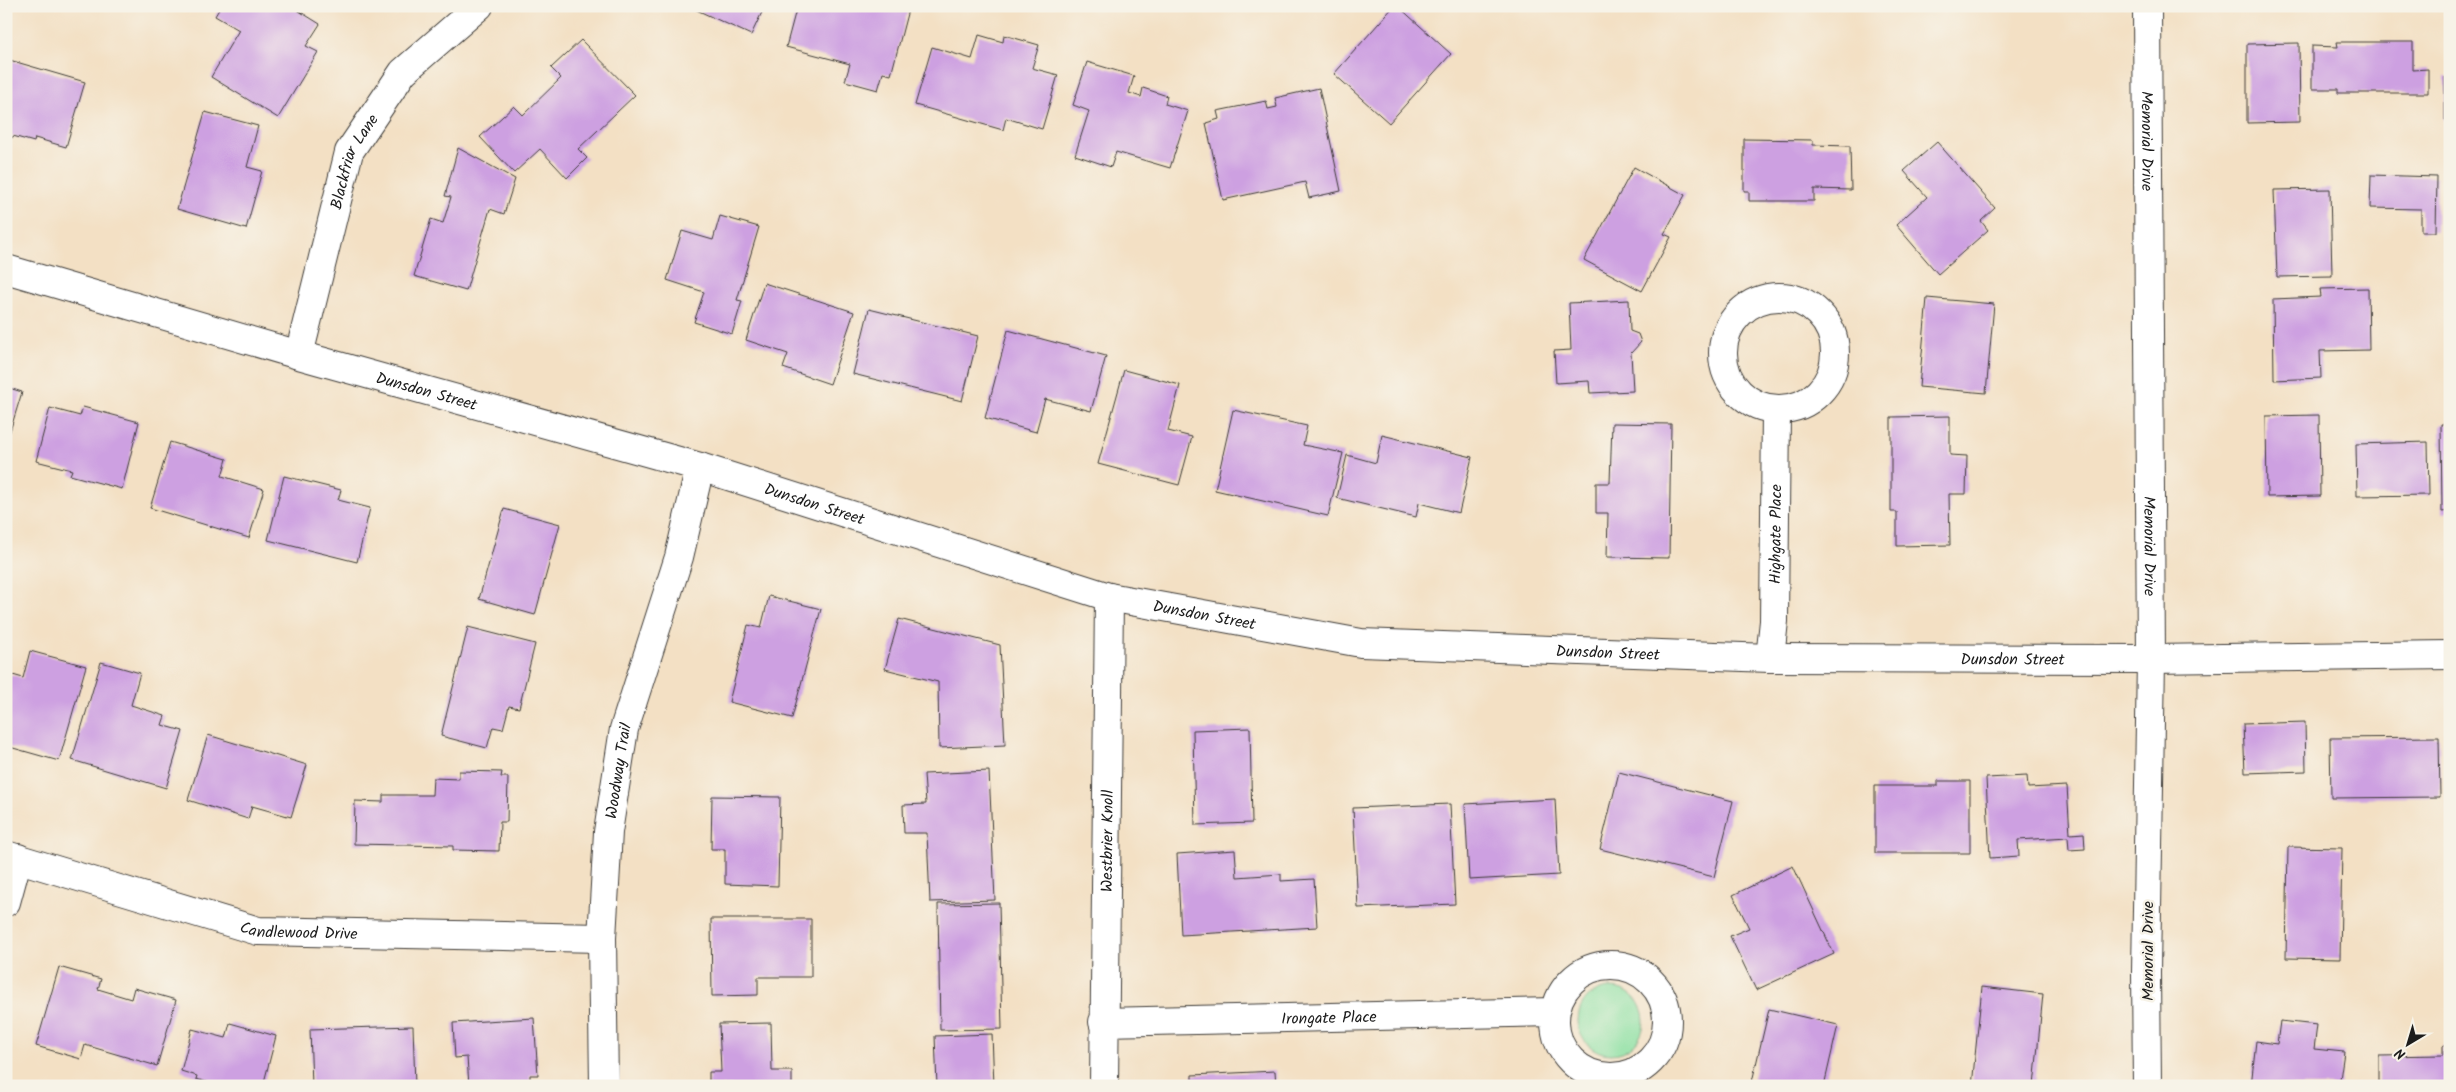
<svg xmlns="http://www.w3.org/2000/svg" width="2456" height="1092" font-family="Kalam,sans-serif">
<rect width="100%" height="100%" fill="#f7f3e8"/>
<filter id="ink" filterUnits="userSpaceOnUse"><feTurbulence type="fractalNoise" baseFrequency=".02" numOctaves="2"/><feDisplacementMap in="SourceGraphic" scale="10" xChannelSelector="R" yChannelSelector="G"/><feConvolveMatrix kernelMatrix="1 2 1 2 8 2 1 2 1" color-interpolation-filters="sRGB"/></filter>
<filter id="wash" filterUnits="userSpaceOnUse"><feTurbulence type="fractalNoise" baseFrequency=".0096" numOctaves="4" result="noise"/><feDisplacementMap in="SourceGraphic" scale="20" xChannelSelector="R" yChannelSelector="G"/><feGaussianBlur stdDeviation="1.12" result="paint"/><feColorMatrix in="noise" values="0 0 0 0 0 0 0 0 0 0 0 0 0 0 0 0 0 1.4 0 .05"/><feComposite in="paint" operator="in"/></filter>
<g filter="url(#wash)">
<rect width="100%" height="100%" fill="#f3e0c4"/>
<circle fill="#8be0a2" stroke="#547e5f" cx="1611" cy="1021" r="33"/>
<g id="blocks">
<g fill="#cda0e1">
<polygon points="221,6 291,6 320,24 306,46 318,52 278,118 211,77 239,30 215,16"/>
<polygon points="688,6 765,6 751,35"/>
<polygon points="797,6 909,6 891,75 883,73 878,90 845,81 850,64 786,47"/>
<polygon points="1394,6 1398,6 1451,54 1389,123 1334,74"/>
<polygon points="979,35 1003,42 1004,35 1039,45 1032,68 1058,75 1042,129 1006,118 1003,130 915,105 932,47 972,59"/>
<polygon points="581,40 635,95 578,149 587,158 567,178 540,149 514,173 480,137 514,106 523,115 561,78 551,68"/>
<polygon points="2337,42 2413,42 2413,70 2428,69 2428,93 2338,93 2338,89 2312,89 2312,46 2338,47"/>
<polygon points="2299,43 2300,122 2247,123 2247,44"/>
<polygon points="6,59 85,82 66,147 35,138 34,142 13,136 12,138 6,136"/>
<polygon points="1087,62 1134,76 1129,93 1141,97 1143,88 1167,96 1165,104 1188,111 1170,168 1116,152 1111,167 1075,155 1089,111 1073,105"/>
<polygon points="2445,77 2450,77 2450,122 2445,121"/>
<polygon points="1319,88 1341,191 1309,198 1305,182 1223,200 1206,123 1219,119 1217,111 1266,101 1268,109 1277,107 1275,98"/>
<polygon points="205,112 258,126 247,167 262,171 246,229 177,209"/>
<polygon points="1744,139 1813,140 1813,145 1850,146 1851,190 1814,189 1814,201 1749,201 1749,191 1744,191"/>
<polygon points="1937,142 1995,208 1981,221 1988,230 1938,274 1896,225 1927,197 1904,171"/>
<polygon points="458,148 515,179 504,214 490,209 466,291 414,276 431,219 443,223 451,197 445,196"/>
<polygon points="1634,167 1685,195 1664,234 1671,237 1642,291 1584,260"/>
<polygon points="2371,175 2437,177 2436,232 2421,232 2421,209 2370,208"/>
<polygon points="2330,189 2332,276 2277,277 2274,190"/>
<polygon points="720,216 759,227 737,300 742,301 732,334 694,322 704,292 667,280 682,231 713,240"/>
<polygon points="764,283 854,312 830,384 783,368 788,354 746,340"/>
<polygon points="2368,288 2369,350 2320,351 2321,378 2274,380 2273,299 2321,297 2320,289"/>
<polygon points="1927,298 1994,304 1986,393 1919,387"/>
<polygon points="1629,300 1630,331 1638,334 1641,342 1631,353 1633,391 1590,393 1589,381 1556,383 1554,351 1571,350 1569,303"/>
<polygon points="869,309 978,336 962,401 853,374"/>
<polygon points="1008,330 1106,356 1091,411 1045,399 1036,432 985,418"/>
<polygon points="1124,370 1180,385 1168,431 1192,437 1179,485 1098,464"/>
<polygon points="6,387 22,392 7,441 6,441"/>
<polygon points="83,407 139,422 122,489 70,475 72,470 36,461 50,408 80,416"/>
<polygon points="1233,410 1307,426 1303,445 1343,453 1328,516 1215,490"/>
<polygon points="2319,415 2320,496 2267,497 2266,416"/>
<polygon points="1950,416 1950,455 1967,456 1966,494 1949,494 1950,545 1897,546 1897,512 1891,512 1891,417"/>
<polygon points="1612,423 1671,424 1669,558 1607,557 1608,513 1596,513 1596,483 1610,483"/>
<polygon points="2441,424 2450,424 2450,511 2442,512"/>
<polygon points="1382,435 1472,457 1459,513 1419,503 1416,517 1337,498 1347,455 1376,463"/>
<polygon points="170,442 227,459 222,476 264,489 249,538 150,508"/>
<polygon points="2428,442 2429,495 2357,496 2356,444"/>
<polygon points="284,476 341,490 338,500 370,508 357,562 268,540"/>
<polygon points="504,509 560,524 535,615 479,599"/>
<polygon points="769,596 821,609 792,718 729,702 748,625 761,628"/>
<polygon points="899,619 1000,645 1005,745 939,748 938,682 885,669"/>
<polygon points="468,627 535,644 519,708 509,706 503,729 493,727 487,748 441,736"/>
<polygon points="30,651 86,666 59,761 6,746 6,673 23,678"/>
<polygon points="101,662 140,673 131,705 165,716 162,725 183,731 166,788 72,760"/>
<polygon points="2305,722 2306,771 2245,773 2243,724"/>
<polygon points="1250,728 1252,823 1195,825 1193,730"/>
<polygon points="208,735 307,765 291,817 252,806 248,819 188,800"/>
<polygon points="2439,737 2440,797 2331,798 2330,738"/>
<polygon points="459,771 502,772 501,777 508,777 507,822 500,822 499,851 453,850 453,846 354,844 355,801 383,802 383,795 432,795 433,778 459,779"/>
<polygon points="989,771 995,900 930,902 927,833 904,833 903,805 926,804 924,774"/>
<polygon points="1619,772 1733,801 1714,877 1600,849"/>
<polygon points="2027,776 2028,788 2067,786 2070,834 2084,833 2085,849 2069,850 2068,837 2018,840 2019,856 1990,858 1986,778"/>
<polygon points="1938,781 1970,781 1970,853 1875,853 1875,786 1938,786"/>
<polygon points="712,796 780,797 778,886 725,884 725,849 711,849"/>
<polygon points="1555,799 1559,875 1469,880 1465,804"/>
<polygon points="1450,804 1455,904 1358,908 1353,808"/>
<polygon points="2288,847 2342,848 2340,959 2286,958"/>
<polygon points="1235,850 1237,877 1281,874 1281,881 1314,879 1317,927 1181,935 1177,854"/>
<polygon points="1793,866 1834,954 1756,990 1730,936 1749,928 1733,895"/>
<polygon points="999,903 1002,1029 940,1030 938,904"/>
<polygon points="711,919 811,919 811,977 758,977 758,995 712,996"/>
<polygon points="59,967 101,979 98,989 131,999 134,988 176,1000 157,1066 85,1045 81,1059 36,1046"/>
<polygon points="1982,987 2043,994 2034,1086 1972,1086"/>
<polygon points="1769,1009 1838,1025 1824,1086 1751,1086"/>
<polygon points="534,1018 538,1075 530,1075 530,1086 469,1086 467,1057 455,1058 453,1023"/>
<polygon points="2280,1021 2317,1025 2314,1049 2344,1052 2339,1086 2251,1086 2256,1041 2277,1044"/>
<polygon points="230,1023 276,1036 263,1086 221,1086 196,1079 197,1076 181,1071 192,1029 226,1038"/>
<polygon points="771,1023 772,1071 792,1071 792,1086 709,1086 709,1072 721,1072 719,1024"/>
<polygon points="413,1026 415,1086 312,1086 310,1029"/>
<polygon points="992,1034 994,1086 937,1086 935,1036"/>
<polygon points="2443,1045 2450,1045 2450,1086 2379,1086 2379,1056 2443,1055"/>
<polygon points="1275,1071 1276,1086 1192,1086 1192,1075"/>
</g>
</g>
</g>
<g filter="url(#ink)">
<use href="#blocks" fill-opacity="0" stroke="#3c3935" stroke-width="1"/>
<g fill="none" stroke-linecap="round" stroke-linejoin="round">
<g stroke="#3c3935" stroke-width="30">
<g id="street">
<circle cx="1779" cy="353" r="56"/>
<path id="s1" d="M 299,355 L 349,152 L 403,72 L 479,6"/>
<path id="s2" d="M 1770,658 L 1774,621 L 1776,410"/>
<path id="s3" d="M 6,855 L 258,931 L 602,938"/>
<polyline points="6,902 18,858"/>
<circle cx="1611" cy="1021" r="56"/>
<path id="s4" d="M 1103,1022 L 1555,1012"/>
<path id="s5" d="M 604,1086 L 602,938 L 608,832 L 624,729 L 679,557 L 700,467"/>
<path id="s6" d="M 1104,1086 L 1109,597"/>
</g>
</g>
<g stroke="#3c3935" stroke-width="30">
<g id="secondary">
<path id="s7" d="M 2147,6 L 2151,659 L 2146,972 L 2147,1086"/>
<path id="s8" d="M 6,269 L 299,355 L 700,467 L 1109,597 L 1361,643 L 1770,658 L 2151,659 L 2450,655"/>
</g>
</g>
<use href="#street" stroke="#fff" stroke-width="28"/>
<use href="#secondary" stroke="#fff" stroke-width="28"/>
</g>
</g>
<g text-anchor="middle" stroke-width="5" stroke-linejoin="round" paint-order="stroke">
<g font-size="16" fill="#1c1c1c" stroke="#f7f3e8">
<text dy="6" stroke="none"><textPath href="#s7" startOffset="135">Memorial Drive</textPath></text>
<text dy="6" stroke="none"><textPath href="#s1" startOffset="202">Blackfriar Lane</textPath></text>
<text dy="6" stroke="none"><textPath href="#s8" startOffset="438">Dunsdon Street</textPath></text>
<text dy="6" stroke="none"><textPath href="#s8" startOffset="842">Dunsdon Street</textPath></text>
<text dy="6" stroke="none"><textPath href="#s2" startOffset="124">Highgate Place</textPath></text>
<text dy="6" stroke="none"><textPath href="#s7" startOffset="540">Memorial Drive</textPath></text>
<text dy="6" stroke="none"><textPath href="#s8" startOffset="1248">Dunsdon Street</textPath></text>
<text dy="6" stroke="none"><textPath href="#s8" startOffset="1654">Dunsdon Street</textPath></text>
<text dy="6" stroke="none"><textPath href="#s8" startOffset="2059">Dunsdon Street</textPath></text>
<text dy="6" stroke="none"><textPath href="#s5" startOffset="316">Woodway Trail</textPath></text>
<text dy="6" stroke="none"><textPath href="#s6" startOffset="245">Westbrier Knoll</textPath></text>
<text dy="6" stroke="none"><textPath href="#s3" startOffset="304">Candlewood Drive</textPath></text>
<text transform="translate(2147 951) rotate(-90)" y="6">Memorial Drive</text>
<text dy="6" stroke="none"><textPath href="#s4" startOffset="226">Irongate Place</textPath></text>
</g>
</g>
<rect width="2456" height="1092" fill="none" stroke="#f7f3e8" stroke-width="25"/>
<g transform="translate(2408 1044) rotate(218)" stroke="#f7f3e8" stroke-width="4" paint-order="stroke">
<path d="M0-4L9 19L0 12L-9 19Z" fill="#1c1c1c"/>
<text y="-8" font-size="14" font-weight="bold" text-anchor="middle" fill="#1c1c1c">N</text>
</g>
</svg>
